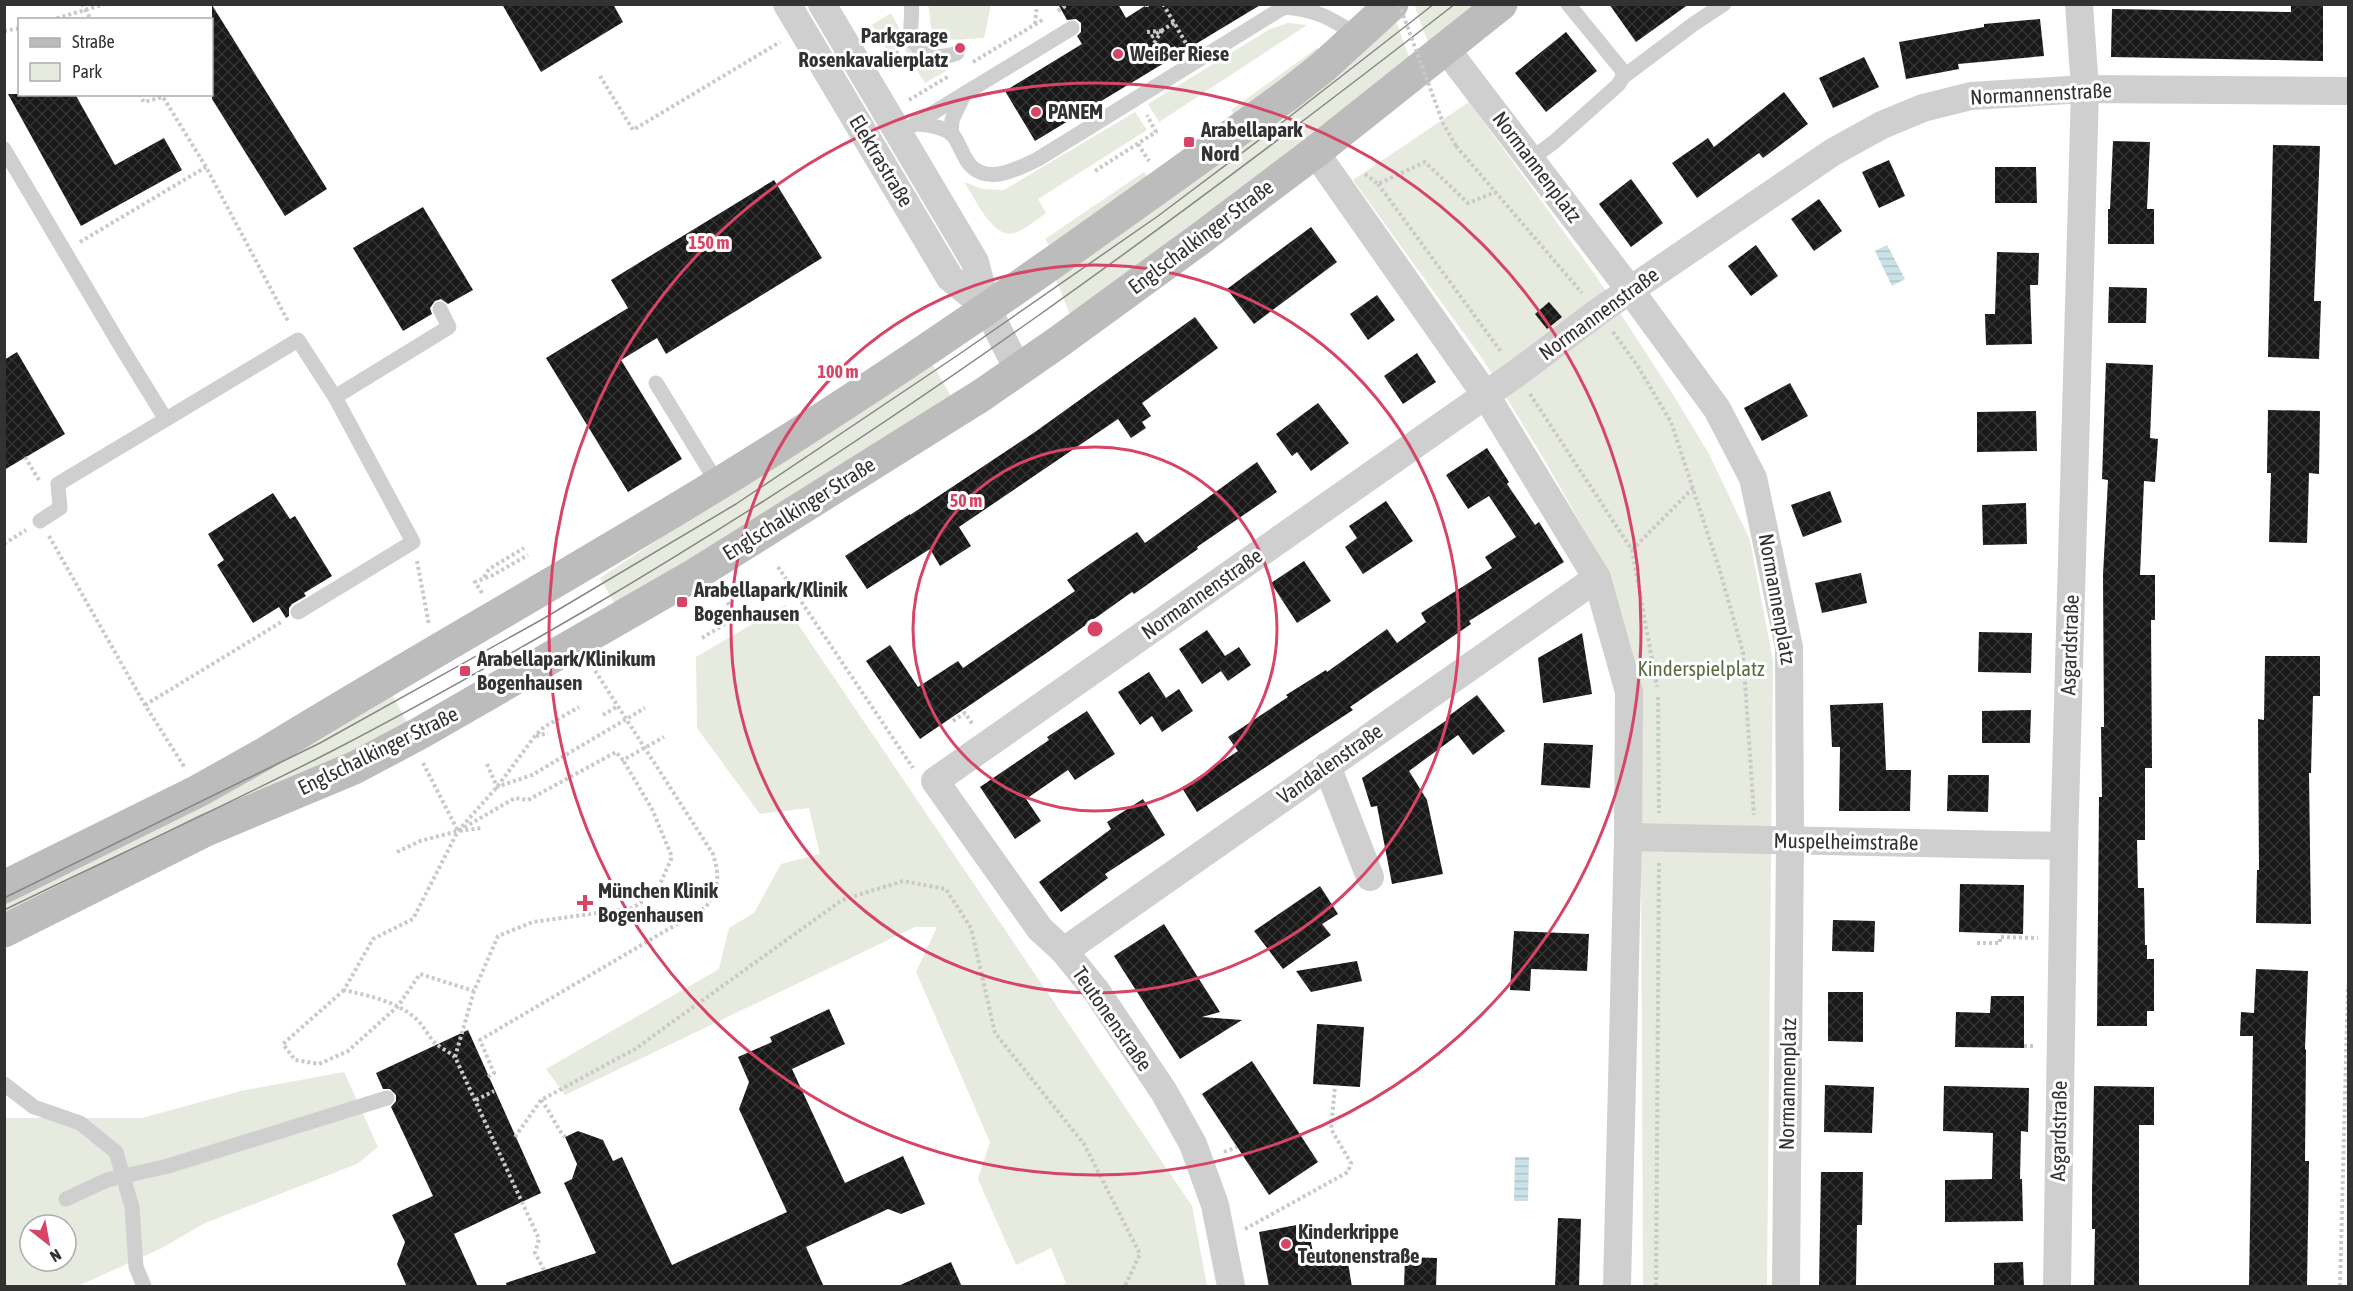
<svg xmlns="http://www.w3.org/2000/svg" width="2353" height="1291" font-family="'Asap Condensed',sans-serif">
<defs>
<pattern id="water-rules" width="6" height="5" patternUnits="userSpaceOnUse" patternTransform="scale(1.5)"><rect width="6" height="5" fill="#cae1e7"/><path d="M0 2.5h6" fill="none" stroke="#aec2c7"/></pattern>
<pattern id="building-cross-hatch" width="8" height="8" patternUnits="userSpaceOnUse" patternTransform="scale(1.5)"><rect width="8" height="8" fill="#191919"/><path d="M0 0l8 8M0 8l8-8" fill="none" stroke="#323232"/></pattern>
</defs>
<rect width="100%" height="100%" fill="#fff"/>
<g fill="#e7eade" fill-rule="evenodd">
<polygon points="1414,4 1483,5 1430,48"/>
<path d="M 928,5 L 991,5 L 984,38 C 973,38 939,44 933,33 C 929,25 931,14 928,5 Z"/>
<path d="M 891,13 C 904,37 917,71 950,65 L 951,68 L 925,83 L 902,45 L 889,53 L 872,25 Z"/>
<polygon points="1395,18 1411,63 1071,317 1055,277"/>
<polygon points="1288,23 1307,25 1159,122 1148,104 1270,29"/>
<polygon points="1317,48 1321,53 1235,116 1231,110"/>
<polygon points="1469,102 1596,276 1674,396 1709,454 1750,540 1773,661 1767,1286 1643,1286 1641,861 1610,575 1544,459 1484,361 1353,180"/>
<path d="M 1135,112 L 1147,130 L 1038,199 L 1046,213 C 1036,220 1025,230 1014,233 C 993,240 974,196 964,182 L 982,189 L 1004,190 Z"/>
<polygon points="1144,172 1148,178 1049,245 1045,239"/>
<polygon points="930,360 951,396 616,606 600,578"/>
<polygon points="785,605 1192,1206 1207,1286 1061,1286 1066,1283 1051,1248 1016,1265 978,1179 990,1142 916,972 937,927 915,927 565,1095 546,1069 719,969 729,928 754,913 781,864 820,854 809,808 760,814 697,728 696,657"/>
<polygon points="389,689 409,726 5,921 5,895"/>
<path d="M 344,1072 L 378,1147 L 357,1164 L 205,1223 L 162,1248 L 78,1286 L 5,1286 L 5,1118 L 142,1118 L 241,1091 ZM 30,1225 L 66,1225 L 66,1261 L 30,1261 Z"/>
</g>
<g fill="url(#water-rules)">
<polygon points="1887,245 1905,279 1892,286 1875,251"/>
<polygon points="1515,1157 1529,1157 1528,1201 1514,1201"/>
</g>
<g fill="url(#building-cross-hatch)">
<polygon points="502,4 613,4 623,22 541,72"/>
<polygon points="1058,4 1118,4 1126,18 1148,4 1262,4 1035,141 1005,91 1082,44 1077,36 1081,32 1081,23 1076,19 1067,20"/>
<polygon points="1609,4 1689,4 1636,42"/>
<polygon points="2291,4 2323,4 2323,61 2111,57 2112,9 2291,12"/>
<polygon points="212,5 327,189 285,216 212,99"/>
<polygon points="2040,19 2044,56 1958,64 1959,69 1906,79 1899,42 1984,27 1984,24"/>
<polygon points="1566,32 1597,71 1546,112 1515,73"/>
<polygon points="1864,57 1879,87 1833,108 1819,78"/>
<polygon points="1784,92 1808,124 1763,158 1759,153 1697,198 1672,163 1708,138 1714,147"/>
<polygon points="8,94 75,94 115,165 164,138 182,170 81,226"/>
<polygon points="2113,141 2150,142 2147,209 2154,209 2154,244 2108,244 2108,209 2110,209"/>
<polygon points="2273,145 2320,146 2314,301 2321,301 2319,359 2268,357"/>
<polygon points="1889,160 1905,196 1879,208 1862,172"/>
<polygon points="1995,167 2036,167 2037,203 1995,203"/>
<polygon points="1631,179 1663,223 1631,247 1599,204"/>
<polygon points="774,180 822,258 666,354 657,338 621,360 682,459 628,492 546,358 628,308 611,280"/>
<polygon points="1819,199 1842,231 1814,251 1791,219"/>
<polygon points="423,207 473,290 448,304 441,299 435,301 430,308 432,314 403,331 353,248"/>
<polygon points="1311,227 1337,262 1254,324 1227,289"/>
<polygon points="1756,245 1778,276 1751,296 1728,266"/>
<polygon points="1997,252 2039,253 2038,285 2030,285 2032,344 1986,345 1985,314 1995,314"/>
<polygon points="2109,287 2147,288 2146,323 2108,323"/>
<polygon points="1377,295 1395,320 1368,340 1350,314"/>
<polygon points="1549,302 1562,317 1547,329 1535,314"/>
<polygon points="1195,317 1218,348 1142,403 1151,416 1142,422 1146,428 1131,438 1118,419 959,527 971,546 940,566 930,549 867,589 845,556 910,514 910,515 1035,432"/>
<polygon points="17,352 65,434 4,470 4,360"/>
<polygon points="1417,353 1436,382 1403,404 1384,376"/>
<polygon points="2106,363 2153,365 2150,438 2158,439 2155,482 2144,481 2140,575 2155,575 2155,620 2151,620 2152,768 2145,768 2145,840 2137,840 2138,888 2144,888 2145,945 2147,945 2147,959 2154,959 2154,1011 2147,1011 2147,1026 2097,1026 2099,797 2102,797 2101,727 2104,727 2103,575 2108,480 2102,479"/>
<polygon points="1790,383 1808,416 1762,441 1744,408"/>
<polygon points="1318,403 1349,443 1311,471 1297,452 1292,456 1276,434"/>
<polygon points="2268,410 2320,411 2319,474 2309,473 2307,543 2269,542 2271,473 2267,473"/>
<polygon points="2036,411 2037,451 1977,452 1977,412"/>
<polygon points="1487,448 1509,482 1507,484 1535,525 1539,522 1564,562 1469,621 1471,624 1350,707 1353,710 1197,812 1182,788 1238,751 1228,737 1288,697 1286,695 1326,670 1327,672 1387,629 1397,643 1426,622 1421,613 1492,568 1485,557 1516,537 1489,496 1468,509 1446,475"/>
<polygon points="1257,462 1277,492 1197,547 1198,549 1134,594 1132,592 1048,652 920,739 866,661 890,645 918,687 958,661 963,668 1075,591 1067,580 1106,553 1137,532 1145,543"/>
<polygon points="1830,491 1842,522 1803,537 1791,505"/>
<polygon points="273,493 290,519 295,516 332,576 304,593 306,596 292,604 289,608 289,616 286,618 279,607 253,623 217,565 224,560 208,534"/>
<polygon points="1386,501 1413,541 1363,574 1345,547 1357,538 1349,526"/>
<polygon points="2026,503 2027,544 1983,545 1982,505"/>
<polygon points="1304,561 1331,601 1297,623 1271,583"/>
<polygon points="1861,573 1867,603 1822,613 1815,583"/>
<polygon points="1207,630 1225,656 1239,647 1251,665 1228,681 1221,671 1202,684 1179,649"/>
<polygon points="1979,632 2032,633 2031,673 1978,672"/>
<polygon points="1582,633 1592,694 1543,703 1538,658"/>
<polygon points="2265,656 2320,656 2320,696 2313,696 2311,773 2309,773 2311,924 2256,923 2257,870 2259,870 2258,719 2264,720"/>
<polygon points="1149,672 1166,698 1179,689 1193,711 1162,732 1152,716 1140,725 1118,692"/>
<polygon points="1477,695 1505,731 1473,755 1458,735 1409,771 1427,800 1443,874 1392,884 1377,806 1371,807 1362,778 1447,720 1446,718"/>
<polygon points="1883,703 1886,770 1911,770 1910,811 1839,811 1840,747 1832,747 1830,705"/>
<polygon points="2031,710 2030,743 1982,743 1982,711"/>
<polygon points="1087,711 1115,754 1075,780 1068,770 1026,799 1041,821 1015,839 980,787 1049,740 1047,737"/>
<polygon points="1544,743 1593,745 1590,788 1541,785"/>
<polygon points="1948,775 1989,775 1988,812 1947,811"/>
<polygon points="1143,799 1165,835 1105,874 1108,878 1061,912 1039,882 1111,829 1107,822"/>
<polygon points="1960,884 2024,885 2023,934 1959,932"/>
<polygon points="1320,886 1338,914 1322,924 1331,935 1283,969 1254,931"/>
<polygon points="1833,920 1875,921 1874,952 1832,951"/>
<polygon points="1164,924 1220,1012 1202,1017 1242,1020 1180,1059 1114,956"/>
<polygon points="1514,931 1589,934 1587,971 1531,969 1530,991 1510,990"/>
<polygon points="1357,961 1362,981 1311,992 1296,971"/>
<polygon points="2256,969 2308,971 2305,1049 2306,1050 2305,1161 2309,1161 2307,1287 2249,1287 2253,1036 2240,1036 2241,1012 2254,1013"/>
<polygon points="1828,992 1863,992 1863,1042 1828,1041"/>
<polygon points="1991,996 2024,996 2024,1048 1955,1047 1956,1012 1990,1013"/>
<polygon points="829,1009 845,1044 792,1069 845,1183 903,1156 925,1204 901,1214 888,1209 806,1247 824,1287 507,1287 506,1283 596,1253 564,1183 572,1179 577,1164 565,1137 578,1131 603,1140 613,1161 622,1157 672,1265 787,1212 739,1109 749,1082 738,1057 772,1042 770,1037"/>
<polygon points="1317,1024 1364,1027 1360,1087 1313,1084"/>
<polygon points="468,1030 541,1193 454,1234 478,1287 407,1287 397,1264 405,1242 392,1215 433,1196 391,1107 396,1101 396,1095 390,1089 383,1089 376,1073"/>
<polygon points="1252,1061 1318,1162 1269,1195 1202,1094"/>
<polygon points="1825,1085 1874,1087 1872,1133 1824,1132"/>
<polygon points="1944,1086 2029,1088 2028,1132 2021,1131 2020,1179 2022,1179 2023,1221 1945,1222 1945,1180 1992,1179 1993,1133 1943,1131"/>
<polygon points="2094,1086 2154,1087 2154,1125 2139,1125 2139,1287 2094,1287 2095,1229 2092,1229 2092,1190"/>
<polygon points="1821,1172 1863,1172 1862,1225 1857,1225 1856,1287 1819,1287"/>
<polygon points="1558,1218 1581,1219 1579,1287 1555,1287"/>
<polygon points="1307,1223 1315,1262 1347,1256 1352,1287 1269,1287 1259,1232"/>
<polygon points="1405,1257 1437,1258 1436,1287 1404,1287"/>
<polygon points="951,1262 962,1287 896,1287"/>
<polygon points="2023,1262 2024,1287 1994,1287 1994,1263"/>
</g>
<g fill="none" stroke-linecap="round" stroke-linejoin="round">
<g stroke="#c9c9c9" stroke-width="4" stroke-dasharray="3 3" stroke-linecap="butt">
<polyline points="82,4 91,20"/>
<polyline points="1163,4 1187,45"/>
<polyline points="1147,7 1147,4"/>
<polyline points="1058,11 1068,4"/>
<polyline points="51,20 105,4"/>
<polyline points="1035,24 1037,4"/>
<polyline points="4,31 20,28"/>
<polyline points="1147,32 1161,31"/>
<polyline points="1151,37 1174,23"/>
<polyline points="1154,43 1162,31"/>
<polyline points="886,60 900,51"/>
<polyline points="973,62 1044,19"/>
<polyline points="1153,62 1177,47"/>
<polyline points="600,76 633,130 780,42"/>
<polyline points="139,94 144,102 163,97 206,167 289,323"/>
<polyline points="909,100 949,76"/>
<polyline points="1138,144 1149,161"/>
<polyline points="1456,146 1582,293"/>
<polyline points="1095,171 1156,132 1147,115"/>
<polyline points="1365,174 1378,184 1425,162 1468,203 1496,192"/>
<polyline points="1378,184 1502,353"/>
<polyline points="80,242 206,167"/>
<polyline points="1613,332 1637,365 1671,422 1719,568 1743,652 1754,815"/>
<polyline points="1530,394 1632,550 1657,687"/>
<polyline points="25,457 39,480"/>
<polyline points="49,536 145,705 185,768"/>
<polyline points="4,544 26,530"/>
<polyline points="1632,550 1693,488"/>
<polyline points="417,561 429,625"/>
<polyline points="778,567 913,768"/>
<polyline points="484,577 489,569 524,548"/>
<polyline points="482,593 475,582 493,575 528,555"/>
<polyline points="702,638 736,617 724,596"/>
<polyline points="1658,697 1659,813"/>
<polyline points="145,705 283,621"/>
<polyline points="603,715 618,706"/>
<polyline points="953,721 965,713 973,725"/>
<polyline points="536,736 548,733"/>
<polyline points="423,763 458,831 482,828"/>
<polyline points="487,764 497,787 532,775 645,708"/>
<polyline points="397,852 420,841 458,831 515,798 528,800 616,752 623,760 664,737"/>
<polyline points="1977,943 2000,943 2000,937 2038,938"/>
<polyline points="344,990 283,1044 295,1060 319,1064 348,1051 398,1006 420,974 474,991"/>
<polyline points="2024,1046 2036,1046"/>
<polyline points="455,1057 474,991 498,936 533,922 633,908 657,891 672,857 652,809 623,760"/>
<path d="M 488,1077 L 494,1073 L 480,1040 L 706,907 C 719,885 720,878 713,854 L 592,666"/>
<polyline points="476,1100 494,1091"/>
<path d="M 541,1100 C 551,1112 555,1126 565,1137"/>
<polyline points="515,1137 541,1100 635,1049 842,900 903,881 946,889 971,928 995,1033 1084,1144 1140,1254 1125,1286"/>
<polyline points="1224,1152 1237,1147"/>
<polyline points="1245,1229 1348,1172 1351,1163 1331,1129 1335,1086"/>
<path d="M 544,1270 L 535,1253 L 539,1239 L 455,1057 C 449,1052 441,1048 435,1043 C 428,1036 423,1024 414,1017 C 395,1001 369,996 344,990 L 373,939 L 413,919 L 458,831 L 497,787 L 535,736 L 544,727 L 579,707"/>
<polyline points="1656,1286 1659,862"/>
<polyline points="2340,1286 2348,985"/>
</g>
<g stroke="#cfcfcf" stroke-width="15">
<path d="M 911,4 C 913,14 910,24 911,33 C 915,56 940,60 957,53"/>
<path d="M 1285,7 C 1317,10 1331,18 1358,36"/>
<polyline points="1623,77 1695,23 1724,4"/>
<path d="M 916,124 C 927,125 942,126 952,134 C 960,143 963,159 972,167 C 991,184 1019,168 1038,159 L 1289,4"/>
<polyline points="913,125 1072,28"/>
<polyline points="951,134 952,120 964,95"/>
<polyline points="4,149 123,350 165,418"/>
<polyline points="1531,159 1554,142 1618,85 1623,77 1622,70 1568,4"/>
<polyline points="656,383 718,484"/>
<polyline points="335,397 449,327 440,309"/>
<polyline points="40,521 60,508 58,484 298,340 335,397 413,542 298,612"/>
<polyline points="4,1084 34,1107 80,1123 116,1152 132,1207 136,1267 144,1286"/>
<polyline points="168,1166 387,1098"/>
<polyline points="66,1199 107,1180"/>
</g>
<g stroke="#cfcfcf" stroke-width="28">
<polyline points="787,4 950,278 987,308"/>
<polyline points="822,4 975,262 987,308 1018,370"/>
<polyline points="1446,49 1630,290 1717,409 1753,478 1789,647 1790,841 1786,1286"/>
<polyline points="1315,152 1485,394 1597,578 1629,692 1628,837 1617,1286"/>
<polyline points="1327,766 1370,877"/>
<polyline points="1628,837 2064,846"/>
<polyline points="1064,951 1597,578"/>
<polyline points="1231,1286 1215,1205 1193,1144 1164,1092 1097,992 1064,951 1040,929 935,781 1517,373 1598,312 1833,152 1882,125 1923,108 1971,96 2085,89 2348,91"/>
<polyline points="2057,1286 2064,846 2085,89 2079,4"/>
</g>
<g stroke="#bcbcbc" stroke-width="33">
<path d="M 4,887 L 198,791 L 264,754 C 414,662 568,576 718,484 C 915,364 1103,228 1290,93 L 1323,67 L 1392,4"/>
<polyline points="4,931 206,830 354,768 420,733 696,574 982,395 1057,343 1201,238 1315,152 1501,4"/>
</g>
<g stroke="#878787" stroke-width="1.5">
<polyline points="4,898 320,743 541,620 736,504 958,355 1158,216 1275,128 1434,4"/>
<path d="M 4,910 C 113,857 223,807 330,752 C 417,707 502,659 586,610 C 891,431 1176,221 1455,4"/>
</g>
<polyline stroke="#c9c9c9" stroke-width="4" stroke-dasharray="3 3" stroke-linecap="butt" points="1399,4 1443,123 1456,146"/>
<polyline stroke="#cfcfcf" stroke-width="15" points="107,1180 168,1166"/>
</g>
<g fill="none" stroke="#d84466" stroke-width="3">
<circle cx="1095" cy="629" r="182"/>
<circle cx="1095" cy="629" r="364"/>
<circle cx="1095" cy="629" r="546"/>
</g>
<g fill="#d84466" stroke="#fff" stroke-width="2">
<circle cx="960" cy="48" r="6"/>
<circle cx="1118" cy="54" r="6"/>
<circle cx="1036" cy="112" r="6"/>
<rect x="1183" y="136" width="12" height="12" rx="3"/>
<rect x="676" y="596" width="12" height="12" rx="3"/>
<rect x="459" y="665" width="12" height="12" rx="3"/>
<path d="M582 894h6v6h6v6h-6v6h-6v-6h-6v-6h6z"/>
<circle cx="1286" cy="1244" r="6"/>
</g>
<g text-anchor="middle" stroke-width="6" stroke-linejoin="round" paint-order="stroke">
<g font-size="21" font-weight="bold" fill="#323232" stroke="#fff" text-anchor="start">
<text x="948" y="43" text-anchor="end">Parkgarage<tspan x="948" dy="24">Rosenkavalierplatz</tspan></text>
<text x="1130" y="61">Weißer Riese</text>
<text x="1048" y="119">PANEM</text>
<text x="1201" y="137">Arabellapark<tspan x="1201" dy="24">Nord</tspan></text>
<text x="694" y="597">Arabellapark/Klinik<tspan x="694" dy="24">Bogenhausen</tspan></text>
<text x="477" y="666">Arabellapark/Klinikum<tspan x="477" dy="24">Bogenhausen</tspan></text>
<text x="598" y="898">München Klinik<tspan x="598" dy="24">Bogenhausen</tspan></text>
<text x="1298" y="1239">Kinderkrippe<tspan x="1298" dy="24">Teutonenstraße</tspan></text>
</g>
<g font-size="21" fill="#323232" stroke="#fff">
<text transform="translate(2041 94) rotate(-3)" y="7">Normannenstraße</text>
<text transform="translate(881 161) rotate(59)" y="7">Elektrastraße</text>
<text transform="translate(1537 167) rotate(53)" y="7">Normannenplatz</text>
<text transform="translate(1201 237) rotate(-37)" y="7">Englschalkinger Straße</text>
<text transform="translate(1599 314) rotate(-36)" y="7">Normannenstraße</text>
<text transform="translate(799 509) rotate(-32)" y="7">Englschalkinger Straße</text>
<text transform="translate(1202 594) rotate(-35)" y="7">Normannenstraße</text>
<text transform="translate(1777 599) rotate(80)" y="7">Normannenplatz</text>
<text transform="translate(2070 645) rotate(-88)" y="7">Asgardstraße</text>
<text transform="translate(378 751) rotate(-26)" y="7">Englschalkinger Straße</text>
<text transform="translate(1330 764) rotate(-35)" y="7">Vandalenstraße</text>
<text transform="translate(1846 842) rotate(1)" y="7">Muspelheimstraße</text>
<text transform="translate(1112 1019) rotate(55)" y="7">Teutonenstraße</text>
<text transform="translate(1788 1084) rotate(-89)" y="7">Normannenplatz</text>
<text transform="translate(2059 1131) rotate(-89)" y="7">Asgardstraße</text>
</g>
<g font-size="21" fill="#5b6b42" stroke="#fff">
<text x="1701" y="676">Kinderspielplatz</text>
</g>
</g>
<circle cx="1095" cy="629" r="9" fill="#d84466" stroke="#fff" stroke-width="3"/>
<g font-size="18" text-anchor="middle" font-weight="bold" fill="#d84466" stroke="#fff" stroke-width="6" stroke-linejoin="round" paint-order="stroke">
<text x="709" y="249">150 m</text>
<text x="838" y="378">100 m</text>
<text x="966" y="507">50 m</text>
</g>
<rect width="2353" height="1291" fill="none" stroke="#323232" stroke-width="12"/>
<rect x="18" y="18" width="195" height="78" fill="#ffffff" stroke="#adadad" stroke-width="1.5"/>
<rect x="30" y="38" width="30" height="9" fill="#bcbcbc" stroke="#adadad" stroke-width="1.5"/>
<text x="72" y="48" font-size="18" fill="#323232">Straße</text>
<rect x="30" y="63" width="30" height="18" fill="#e7eade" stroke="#adadad" stroke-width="1.5"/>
<text x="72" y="78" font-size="18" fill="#323232">Park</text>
<g transform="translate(48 1243) rotate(149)"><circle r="28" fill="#ffffff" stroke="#adadad" stroke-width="1.5"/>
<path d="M0-4.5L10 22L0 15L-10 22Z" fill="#d84466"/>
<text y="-9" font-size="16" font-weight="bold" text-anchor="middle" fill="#323232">N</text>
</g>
</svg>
